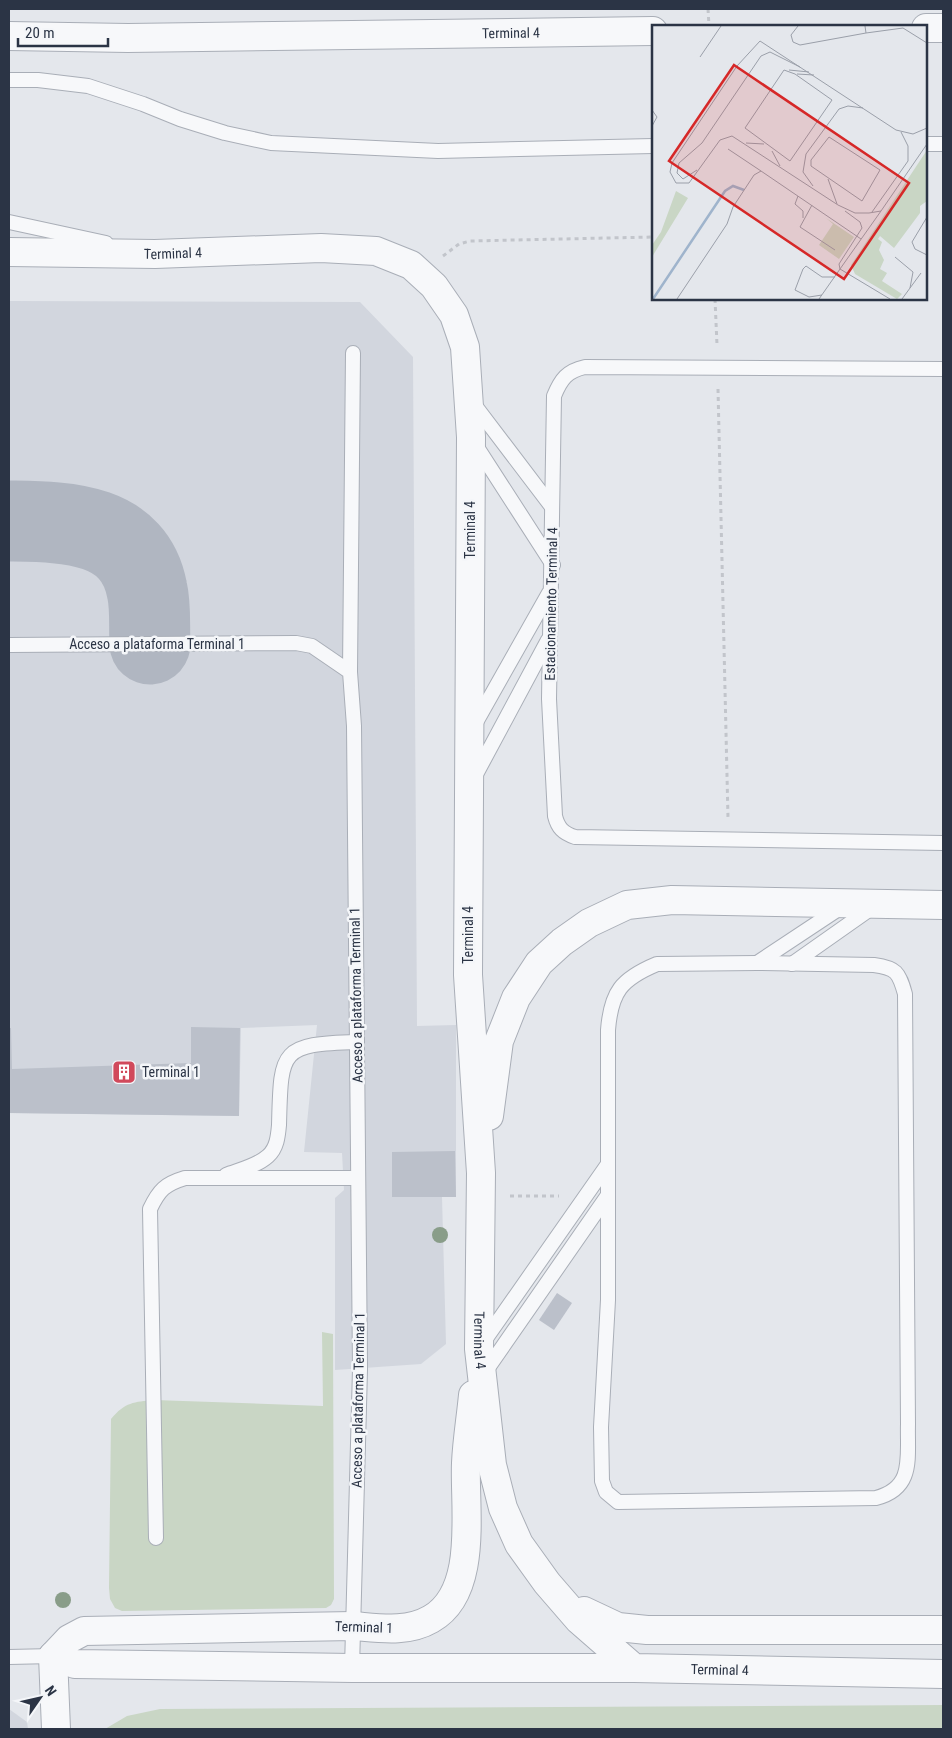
<svg xmlns="http://www.w3.org/2000/svg" width="952" height="1738" font-family="'Roboto Condensed',sans-serif">
<rect width="100%" height="100%" fill="#e4e7ec"/>
<g fill="#d2d6de">
<polygon points="9,301 360,302 413,357 417,1026 456,1025 456,1197 442,1197 446,1344 421,1364 335,1370 335,1198 344,1190 342,1153 304,1152 317,1025 241,1028 239,1116 9,1113"/>
<polygon points="9,1709 27,1722 28,1729 9,1729"/>
</g>
<g fill="#c9d6c5">
<path d="M 322,1332 L 333,1334 L 334,1599 L 331,1605 L 326,1608 L 122,1611 L 115,1608 L 110,1599 L 109,1588 L 111,1419 C 125,1402 134,1402 154,1400 L 323,1406 Z"/>
<polygon points="943,1705 943,1729 105,1729 127,1716 160,1709"/>
</g>
<g fill="none" stroke-linecap="round" stroke-linejoin="round">
<path stroke="#b0b6c1" stroke-width="81" d="M 9,521 C 64,522 134,521 147,590 C 151,607 149,627 150,644"/>
</g>
<g fill="#bbc0ca">
<polygon points="191,1027 240,1028 239,1116 9,1113 9,1028 11,1028 12,1069 191,1063"/>
<polygon points="455,1151 456,1197 392,1197 392,1152"/>
<polygon points="557,1293 572,1303 554,1330 539,1320"/>
</g>
<g fill="none" stroke-linecap="round" stroke-linejoin="round">
<g stroke="#a9aeb7" stroke-width="16">
<g id="lane">
<polyline points="9,80 38,80 88,86 143,104 180,119 225,133 271,143 438,151 653,146"/>
<polyline points="926,144 943,144"/>
<polyline points="9,222 106,243"/>
<path d="M 943,369 L 585,367 C 567,371 561,379 554,396 L 549,699 L 555,816 C 558,828 563,833 575,837 L 943,843"/>
<polyline points="473,403 552,507"/>
<polyline points="475,444 553,565"/>
<polyline points="9,645 296,643 312,646 350,672 354,726 360,1369 352,1668"/>
<polyline points="350,672 353,353"/>
<polyline points="475,724 549,593"/>
<polyline points="474,778 548,640"/>
<path d="M 757,963 L 874,965 C 896,968 899,972 905,994 L 908,1424 C 907,1457 915,1488 876,1498 L 618,1502 L 606,1492 L 602,1481 L 601,1427 L 608,1300 L 608,1030 C 611,992 621,979 657,964 Z"/>
<polyline points="757,963 843,906"/>
<polyline points="792,964 873,907"/>
<path d="M 226,1175 C 239,1170 257,1166 268,1156 C 277,1148 278,1136 279,1125 C 281,1051 279,1044 357,1042"/>
<polyline points="482,1344 608,1164"/>
<polyline points="483,1375 608,1195"/>
<path d="M 156,1538 L 150,1209 C 159,1190 165,1184 185,1178 L 358,1178"/>
<polyline points="9,1657 53,1656"/>
</g>
</g>
<g stroke="#a9aeb7" stroke-width="30">
<g id="street">
<polyline points="926,28 943,28"/>
<path id="s1" d="M 9,36 L 128,38 L 653,31"/>
<path id="s2" d="M 9,252 L 155,254 L 321,248 L 376,251 L 411,265 L 434,286 L 454,315 L 465,347 L 471,437 L 468,975 L 481,1173 L 479,1349 L 492,1465 L 503,1508 L 519,1544 L 547,1583 L 579,1620 L 634,1668 L 943,1674"/>
<polyline points="489,1116 499,1041 516,998 539,963 562,942 589,923 627,905 672,900 943,905"/>
<path d="M 473,1395 C 471,1417 467,1440 466,1463 C 464,1508 479,1592 431,1619 C 407,1633 379,1628 353,1626 L 84,1631 L 69,1639 L 53,1656 L 75,1664 L 352,1668 L 634,1668"/>
<polyline points="584,1611 618,1627 647,1630 943,1630"/>
<polyline points="53,1656 56,1729"/>
</g>
</g>
<g stroke="#c2c5cb" stroke-width="3" stroke-dasharray="4 4" stroke-linecap="butt">
<polyline points="708,9 709,26"/>
<polyline points="443,256 459,244 470,241 653,237"/>
<polyline points="715,299 717,345"/>
<polyline points="718,389 728,818"/>
<polyline points="510,1196 559,1196"/>
</g>
<use href="#lane" stroke="#f7f8fa" stroke-width="14"/>
<use href="#street" stroke="#f7f8fa" stroke-width="28"/>
</g>
<g fill="#899d89">
<circle cx="440" cy="1235" r="8"/>
<circle cx="63" cy="1600" r="8"/>
</g>
<defs>
<g id="building-square" transform="scale(1.25)"><rect x="-9" y="-9" width="18" height="18" rx="4" fill="#d1495b" stroke="#f4f6f9"/><path d="M-4-6H4V6H1V3H-1V6H-4ZM-2.5-4.3h1.7v1.8h-1.7ZM.8-4.3h1.7v1.8H.8ZM-2.5-1h1.7V.8h-1.7ZM.8-1h1.7V.8H.8Z" fill="#fff"/></g>
</defs>
<g fill-rule="evenodd">
<use href="#building-square" x="124" y="1072"/>
</g>
<g text-anchor="middle" stroke-width="5" stroke-linejoin="round" paint-order="stroke">
<g font-size="14" fill="#2b3445" stroke="#f4f6f9">
<text dy="5" stroke="none"><textPath href="#s1" startOffset="502">Terminal 4</textPath></text>
<text dy="5" stroke="none"><textPath href="#s2" startOffset="164">Terminal 4</textPath></text>
<text transform="translate(470 530) rotate(-90)" y="5">Terminal 4</text>
<text transform="translate(551 604) rotate(-89)" y="5">Estacionamiento Terminal 4</text>
<text x="157" y="649">Acceso a plataforma Terminal 1</text>
<text transform="translate(468 935) rotate(-90)" y="5">Terminal 4</text>
<text transform="translate(356 995) rotate(-91)" y="5">Acceso a plataforma Terminal 1</text>
<text dy="5" stroke="none"><textPath href="#s2" startOffset="1499">Terminal 4</textPath></text>
<text transform="translate(358 1400) rotate(-89)" y="5">Acceso a plataforma Terminal 1</text>
<text transform="translate(364 1627) rotate(2)" y="5">Terminal 1</text>
<text dy="5" stroke="none"><textPath href="#s2" startOffset="1964">Terminal 4</textPath></text>
</g>
<g font-size="14" fill="#2b3445" stroke="#f4f6f9" text-anchor="start">
<text x="142" y="1077">Terminal 1</text>
</g>
</g>
<g transform="translate(652 25)">
<rect width="275" height="275" fill="#e4e7ec"/>
<path d="M 275,125 L 275,176 L 268,181 L 268,188 L 242,223 L 228,211 L 226,214 L 230,217 L 227,225 L 232,235 L 228,244 L 235,248 L 230,256 L 250,269 L 245,274 L 203,249 L 199,240 ZM 24,166 L 36,173 L 0,232 L 0,220 L 9,207 ZM 174,193 L 202,212 L 187,234 L 167,220 L 181,199 Z" fill="#c9d6c5"/>
<path fill="none" stroke="#9fb4cc" stroke-width="2.5" d="M 1,274 L 73,166 L 81,161 L 92,165"/>
<path fill="none" stroke="#9a9fa9" stroke-width="1" d="M 146,1 L 139,10 L 141,17 L 148,20 L 214,8M 213,1 L 214,8 L 251,3 L 275,18M 48,32 L 69,1M 132,45 L 143,49 L 180,75 L 138,136 L 93,103 ZM 137,45 L 157,47M 145,49 L 162,50M 0,85 L 5,92 L 0,101M 275,103 L 261,109 L 244,105 L 108,16 L 85,41 L 20,138 L 18,147 L 24,158 L 37,158 L 68,115 L 80,111 L 186,180 L 203,188 L 217,188 L 229,186 L 275,119M 177,112 L 228,145 L 210,176 L 159,141 L 159,135 ZM 94,118 L 112,119M 76,124 L 109,146M 120,126 L 128,141M 45,145 L 31,154 L 25,148 L 27,138 L 50,118 L 109,31 L 118,27 L 148,42M 176,154 L 185,179M 161,161 L 151,147 L 154,129 L 187,84 L 196,81 L 211,83M 146,171 L 143,179 L 151,186 L 151,193M 160,180 L 148,202 L 183,225M 193,186 L 208,197 L 210,203 L 187,239 L 188,244 L 229,186M 220,187 L 256,136 L 256,121 L 249,107M 275,192 L 260,217 L 263,224 L 275,230M 243,232 L 261,247 L 258,263M 170,270 L 157,272 L 143,265 L 151,244 L 154,241 L 170,252 L 183,252M 25,274 L 75,199 L 81,182 L 102,150 L 109,146 L 209,214M 167,274 L 188,244 L 238,274M 250,274 L 269,248"/>
<path fill="#d62828" fill-opacity="0.15" stroke="#d62828" stroke-width="2.5" d="M 82,40 L 257,158 L 192,254 L 17,136 Z"/>
<rect width="275" height="275" fill="none" stroke="#2b3445" stroke-width="2.5"/>
</g>
<rect width="952" height="1738" fill="none" stroke="#2b3445" stroke-width="20"/>
<g transform="translate(40 1698) rotate(56)" stroke="#f4f6f9" stroke-width="4" paint-order="stroke">
<path d="M0-4L9 19L0 12L-9 19Z" fill="#2b3445"/>
<text y="-8" font-size="14" font-weight="bold" text-anchor="middle" fill="#2b3445">N</text>
</g>
<path d="M18 38v8h90v-8" fill="none" stroke="#2b3445" stroke-width="2.5"/>
<text x="25" y="38" font-size="15" fill="#2b3445" stroke="#f4f6f9" stroke-width="4" paint-order="stroke">20 m</text>
</svg>
